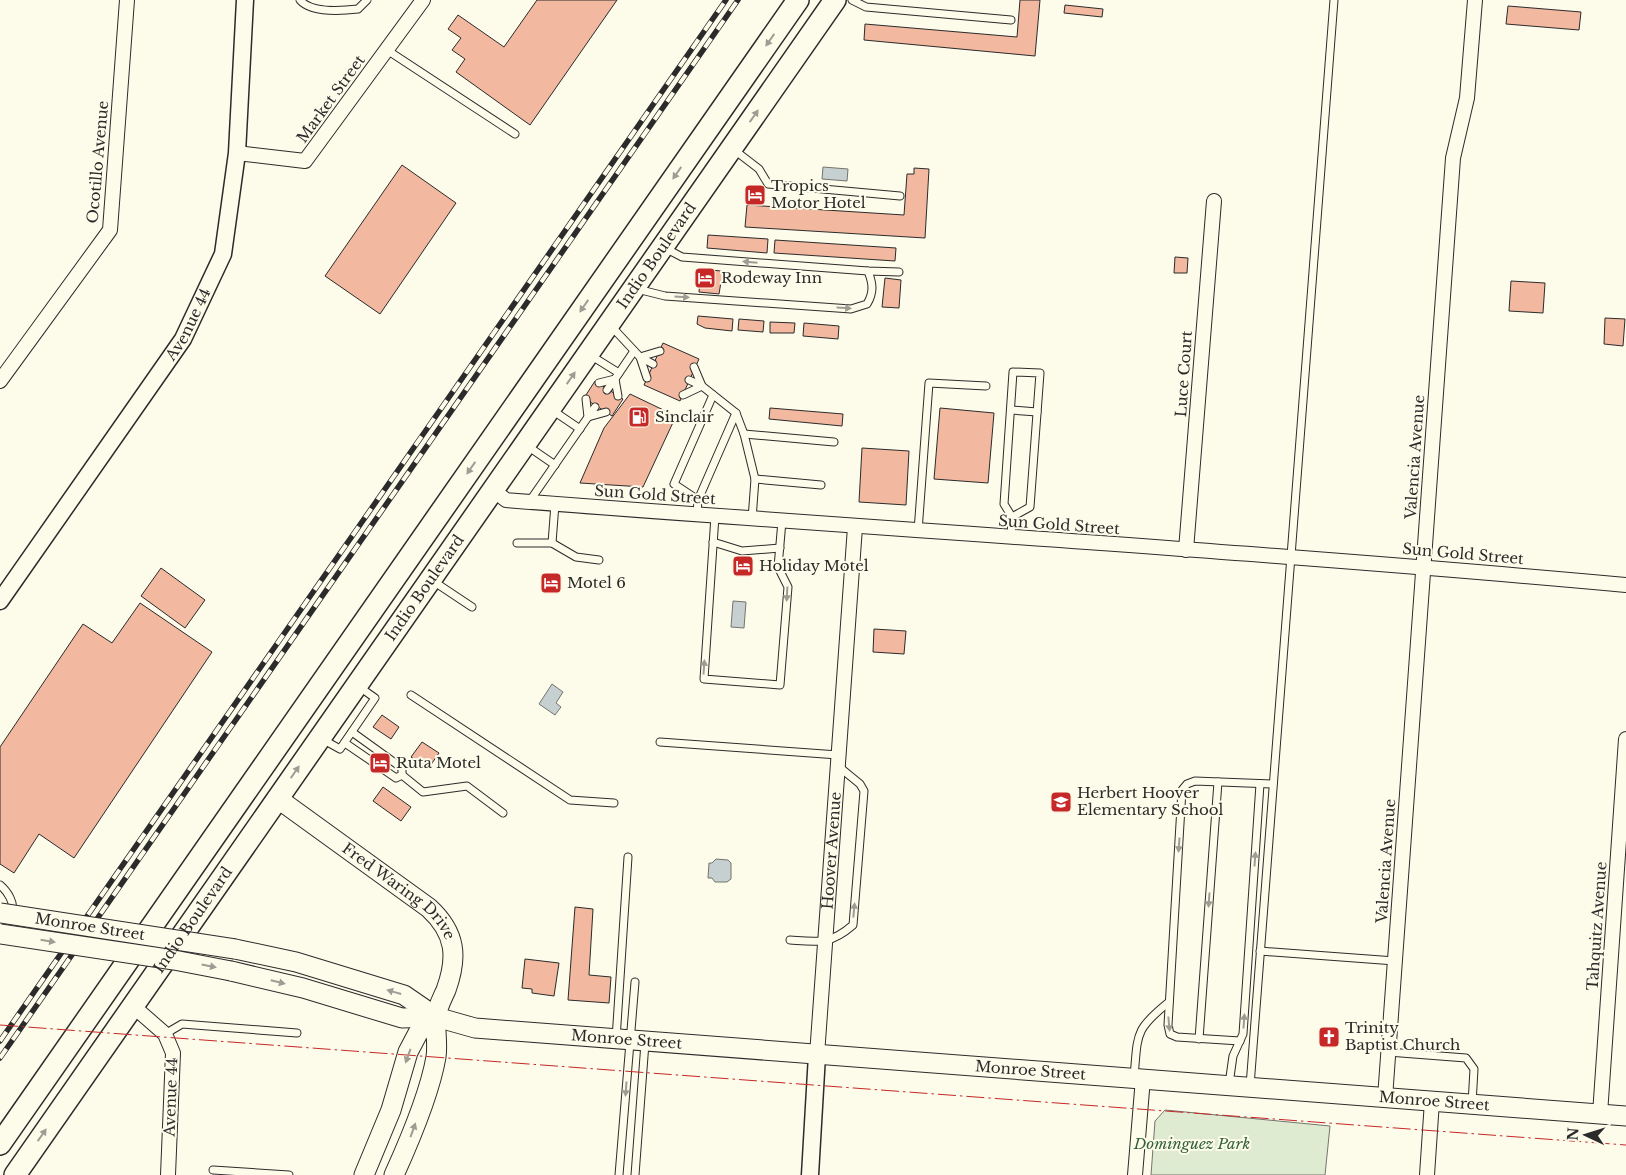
<svg xmlns="http://www.w3.org/2000/svg" width="1626" height="1175" font-family="'Libre Baskerville',serif">
<rect width="100%" height="100%" fill="#fdfbea"/>
<polygon fill="#deebd1" stroke="#74746e" points="1165,1110 1330,1126 1325,1175 1151,1175 1155,1121"/>
<g fill="#c7d0d0" stroke="#74746e">
<polygon points="823,167 848,169 847,181 822,179"/>
<polygon points="733,601 746,602 744,628 731,627"/>
<polygon points="552,684 563,692 556,703 561,707 555,715 539,704"/>
<polygon points="716,859 728,860 731,863 731,879 727,882 715,882 712,878 708,878 709,863 712,863"/>
</g>
<g fill="#f2b8a0" stroke="#2b2b2b">
<polygon points="537,0 617,0 530,125 456,72 465,59 452,50 461,38 448,29 458,15 504,47"/>
<polygon points="1020,0 1040,0 1035,56 864,40 865,24 1017,37"/>
<polygon points="1065,5 1103,9 1102,17 1064,13"/>
<polygon points="1508,6 1581,12 1579,30 1506,24"/>
<polygon points="402,165 456,203 380,314 325,276"/>
<polygon points="914,168 929,169 925,238 745,227 747,205 904,215 907,174 914,174"/>
<polygon points="708,235 768,239 767,253 707,248"/>
<polygon points="775,240 896,248 895,261 774,253"/>
<polygon points="1175,257 1188,258 1187,273 1174,273"/>
<polygon points="701,269 731,272 730,283 721,282 719,294 699,292"/>
<polygon points="885,278 901,280 899,308 882,307"/>
<polygon points="1511,281 1545,283 1543,313 1509,311"/>
<polygon points="698,316 733,319 732,331 705,328 697,324"/>
<polygon points="1605,318 1625,319 1623,346 1604,344"/>
<polygon points="739,319 764,321 763,332 738,330"/>
<polygon points="770,322 795,323 794,333 770,333"/>
<polygon points="804,323 839,326 838,339 803,336"/>
<polygon points="663,343 699,359 680,401 644,385"/>
<polygon points="595,381 623,399 612,416 584,398"/>
<polygon points="630,394 676,416 643,487 580,483 604,428"/>
<polygon points="770,408 843,414 842,426 769,419"/>
<polygon points="940,408 994,413 988,483 934,479"/>
<polygon points="862,448 909,451 906,505 859,502"/>
<polygon points="161,568 205,600 185,628 141,596"/>
<polygon points="140,603 212,652 74,858 39,834 14,873 0,864 0,747 83,624 112,643"/>
<polygon points="874,629 906,631 904,654 873,652"/>
<polygon points="382,715 399,727 391,739 373,727"/>
<polygon points="422,742 439,753 428,769 411,757"/>
<polygon points="383,787 411,807 401,821 373,801"/>
<polygon points="575,907 593,909 589,975 611,977 609,1003 568,1000"/>
<polygon points="525,959 559,963 554,996 532,993 532,989 522,988"/>
</g>
<g fill="none" stroke-linecap="round" stroke-linejoin="round">
<g stroke="#2b2b2b" stroke-width="9">
<g id="service">
<path d="M 300,0 C 311,13 341,11 358,9 L 367,0"/>
<polyline points="852,0 866,7 1011,20"/>
<polyline points="387,50 515,134"/>
<polyline points="733,149 759,169 768,184 900,196"/>
<polyline points="665,248 682,257 868,271 899,272"/>
<path d="M 637,289 L 665,296 L 851,309 L 867,304 C 874,292 873,284 868,271"/>
<polyline points="611,326 640,357 653,364"/>
<polyline points="590,355 619,373"/>
<polyline points="647,378 640,357 660,351"/>
<polyline points="689,380 702,386 736,413 744,434 755,479 752,519"/>
<polyline points="599,383 615,379"/>
<polyline points="607,390 615,379"/>
<polyline points="683,395 702,386 694,367"/>
<polyline points="618,396 615,379 634,351"/>
<polyline points="595,407 588,417 606,412"/>
<polyline points="552,410 580,429"/>
<polyline points="1011,410 1037,412"/>
<polyline points="744,434 834,442"/>
<polyline points="526,445 555,465"/>
<polyline points="755,479 821,485"/>
<polyline points="698,500 736,413"/>
<polyline points="529,502 588,417 586,399"/>
<polyline points="697,514 698,500 674,484 713,395"/>
<polyline points="715,516 704,679 780,685 788,587 778,567 782,521"/>
<polyline points="918,531 929,383 986,386"/>
<polyline points="1011,537 1012,517 1030,507 1040,373 1013,372 1004,504 1012,517"/>
<polyline points="713,542 742,551 780,548"/>
<polyline points="517,543 552,543 576,557 599,560"/>
<polyline points="552,543 555,504"/>
<polyline points="433,581 472,607"/>
<polyline points="411,695 570,800 614,803"/>
<polyline points="322,739 340,749 375,698 358,686"/>
<polyline points="660,742 838,755"/>
<polyline points="345,743 396,778 402,775 402,768 352,732"/>
<polyline points="402,775 423,792 467,786 503,813"/>
<path d="M 0,885 C 8,892 15,903 12,913"/>
<path d="M 790,940 C 818,942 830,945 853,925 L 864,791 L 860,784 L 838,766"/>
<polyline points="1260,951 1395,961"/>
<polyline points="165,1034 182,1024 297,1033"/>
<polyline points="616,1039 628,857"/>
<polyline points="1199,1039 1218,782"/>
<polyline points="1240,1041 1177,1037 1170,1034 1168,1025 1182,790 1187,784 1195,781 1273,784"/>
<polyline points="1388,1052 1466,1058 1474,1069 1472,1104"/>
<path d="M 1134,1077 C 1138,1034 1134,1030 1169,1002"/>
<polyline points="1229,1084 1233,1056 1243,1034 1260,784"/>
<polyline points="1250,1086 1334,0"/>
<polyline points="213,1170 289,1175"/>
<polyline points="619,1175 635,982"/>
<polyline points="635,1175 645,1043"/>
</g>
</g>
<g stroke="#2b2b2b" stroke-width="16">
<g id="minor">
<polyline points="237,153 305,161 423,0"/>
<polyline points="0,381 110,230 127,0"/>
<path d="M 493,490 L 506,500 C 879,529 1253,551 1626,585"/>
<polyline points="1186,550 1214,201"/>
<polyline points="133,1006 165,1034 173,1053 168,1175"/>
<path id="s1" d="M 817,1055 L 855,527"/>
<polyline points="1385,1098 1453,158 1467,98 1475,0"/>
<polyline points="1600,1114 1626,739"/>
<polyline points="1135,1175 1143,1078"/>
<polyline points="1427,1175 1432,1101"/>
</g>
</g>
<g stroke="#2b2b2b" stroke-width="19">
<g id="tertiary">
<path id="s2" d="M 0,601 L 183,339 L 223,254 L 237,153 L 245,0"/>
<polyline points="810,1175 817,1055"/>
</g>
</g>
<g stroke="#2b2b2b" stroke-width="21">
<g id="secondary">
<path id="s3" d="M 277,798 L 429,908 C 456,933 458,957 446,990 C 442,999 436,1010 436,1019 C 435,1032 438,1044 436,1057 C 430,1092 409,1142 394,1175"/>
<polyline points="235,949 296,962 404,995 436,1017"/>
<path id="s4" d="M 231,971 L 303,988 L 402,1018 L 436,1017 L 475,1028 L 1626,1116"/>
<polyline points="364,1175 391,1110 408,1052 418,1033 436,1017"/>
</g>
</g>
<g stroke="#2b2b2b" stroke-width="24">
<g id="primary">
<polyline points="0,1144 798,0"/>
<path id="s5" d="M 15,1175 L 835,0"/>
</g>
</g>
<use href="#service" stroke="#fdfbea" stroke-width="7"/>
<use href="#minor" stroke="#fdfbea" stroke-width="14"/>
<use href="#tertiary" stroke="#fdfbea" stroke-width="16"/>
<use href="#secondary" stroke="#fdfbea" stroke-width="19"/>
<use href="#primary" stroke="#fdfbea" stroke-width="21"/>
<g stroke="#2b2b2b" stroke-width="5.5">
<g id="rail">
<polyline points="0,1041 726,0"/>
<polyline points="0,1058 738,0"/>
</g>
</g>
<use href="#rail" stroke="#fdfbea" stroke-width="4" stroke-dasharray="11" stroke-linecap="butt"/>
<g stroke="#2b2b2b" stroke-width="21" stroke-linecap="butt">
<g id="secondary-bridge">
<path id="s6" d="M 0,913 L 235,949"/>
<polyline points="0,934 174,960 231,971"/>
</g>
</g>
<use href="#secondary-bridge" stroke="#fdfbea" stroke-width="19"/>
<polyline stroke="#c62828" stroke-width="1" stroke-dasharray="18 4 2.5 4" stroke-linecap="butt" points="0,1025 1626,1145"/>
</g>
<defs><path id="oneway-solid" d="M-6-.8H1V-3.2L6.5 0L1 3.2V.8H-6Z" transform="scale(1.25)"/></defs>
<g fill="#9e9d94">
<use href="#oneway-solid" transform="translate(770 40) rotate(125)"/>
<use href="#oneway-solid" transform="translate(754 116) rotate(-55)"/>
<use href="#oneway-solid" transform="translate(677 173) rotate(125)"/>
<use href="#oneway-solid" transform="translate(750 262) rotate(-175)"/>
<use href="#oneway-solid" transform="translate(682 297) rotate(4)"/>
<use href="#oneway-solid" transform="translate(584 306) rotate(125)"/>
<use href="#oneway-solid" transform="translate(844 308) rotate(3)"/>
<use href="#oneway-solid" transform="translate(571 378) rotate(-55)"/>
<use href="#oneway-solid" transform="translate(471 468) rotate(125)"/>
<use href="#oneway-solid" transform="translate(787 594) rotate(93)"/>
<use href="#oneway-solid" transform="translate(704 667) rotate(-86)"/>
<use href="#oneway-solid" transform="translate(295 772) rotate(-55)"/>
<use href="#oneway-solid" transform="translate(1179 845) rotate(94)"/>
<use href="#oneway-solid" transform="translate(1255 859) rotate(-86)"/>
<use href="#oneway-solid" transform="translate(1209 900) rotate(94)"/>
<use href="#oneway-solid" transform="translate(854 910) rotate(-85)"/>
<use href="#oneway-solid" transform="translate(48 941) rotate(9)"/>
<use href="#oneway-solid" transform="translate(209 966) rotate(11)"/>
<use href="#oneway-solid" transform="translate(278 982) rotate(14)"/>
<use href="#oneway-solid" transform="translate(394 992) rotate(-164)"/>
<use href="#oneway-solid" transform="translate(1244 1021) rotate(-86)"/>
<use href="#oneway-solid" transform="translate(1169 1024) rotate(85)"/>
<use href="#oneway-solid" transform="translate(408 1056) rotate(110)"/>
<use href="#oneway-solid" transform="translate(626 1089) rotate(94)"/>
<use href="#oneway-solid" transform="translate(413 1130) rotate(-70)"/>
<use href="#oneway-solid" transform="translate(42 1135) rotate(-55)"/>
</g>
<defs>
<g id="hotel-square" transform="scale(1.125)"><rect x="-9" y="-9" width="18" height="18" rx="4" fill="#c62828" stroke="#fdfbea"/><path d="M-6-4.5h1.5V1H6V5H4.5V3h-9V5H-6ZM-4 0a1.8 1.8 0 1 1 3.6 0ZM.5 0V-2.5h3Q6-2.5 6 0Z" fill="#fff"/></g>
<g id="fuel-square" transform="scale(1.125)"><rect x="-9" y="-9" width="18" height="18" rx="4" fill="#c62828" stroke="#fdfbea"/><path d="M-5.5-6h7V0h2V4h1.3V-2.5L3-4.5l.8-.8L6-3V5H2.5V1h-1V6h-7ZM-4.2-4.7v3.2H.2V-4.7Z" fill="#fff"/></g>
<g id="school-square" transform="scale(1.125)"><rect x="-9" y="-9" width="18" height="18" rx="4" fill="#c62828" stroke="#fdfbea"/><path d="M0-5L7-2L0 1L-7-2ZM-4 1L0 2.5L4 1V4Q0 6-4 4Z" fill="#fff"/></g>
<g id="church-square" transform="scale(1.125)"><rect x="-9" y="-9" width="18" height="18" rx="4" fill="#c62828" stroke="#fdfbea"/><path d="M-1.2-6h2.4v3.5h3.3v2.4h-3.3V6h-2.4V-.1h-3.3v-2.4h3.3Z" fill="#fff"/></g>
</defs>
<g fill-rule="evenodd">
<use href="#hotel-square" x="755" y="195"/>
<use href="#hotel-square" x="705" y="278"/>
<use href="#fuel-square" x="639" y="417"/>
<use href="#hotel-square" x="743" y="566"/>
<use href="#hotel-square" x="551" y="583"/>
<use href="#hotel-square" x="380" y="763"/>
<use href="#school-square" x="1061" y="802"/>
<use href="#church-square" x="1329" y="1037"/>
</g>
<g text-anchor="middle" stroke-width="4" stroke-linejoin="round" paint-order="stroke">
<g font-size="15" fill="#2b2b2b" stroke="#fdfbea">
<text transform="translate(331 99) rotate(-54)" y="5">Market Street</text>
<text transform="translate(98 162) rotate(-85)" y="5">Ocotillo Avenue</text>
<text dy="5" stroke="none"><textPath href="#s5" startOffset="1121">Indio Boulevard</textPath></text>
<text dy="5" stroke="none"><textPath href="#s2" startOffset="335">Avenue 44</textPath></text>
<text transform="translate(1184 374) rotate(-86)" y="5">Luce Court</text>
<text transform="translate(1415 457) rotate(-86)" y="5">Valencia Avenue</text>
<text transform="translate(655 495) rotate(4)" y="5">Sun Gold Street</text>
<text transform="translate(1059 525) rotate(4)" y="5">Sun Gold Street</text>
<text transform="translate(1463 554) rotate(5)" y="5">Sun Gold Street</text>
<text dy="5" stroke="none"><textPath href="#s5" startOffset="716">Indio Boulevard</textPath></text>
<text dy="5" stroke="none"><textPath href="#s1" startOffset="205">Hoover Avenue</textPath></text>
<text transform="translate(1386 861) rotate(-86)" y="5">Valencia Avenue</text>
<text dy="5" stroke="none"><textPath href="#s3" startOffset="154">Fred Waring Drive</textPath></text>
<text dy="5" stroke="none"><textPath href="#s5" startOffset="311">Indio Boulevard</textPath></text>
<text transform="translate(1597 926) rotate(-86)" y="5">Tahquitz Avenue</text>
<text dy="5" stroke="none"><textPath href="#s6" startOffset="91">Monroe Street</textPath></text>
<text dy="5" stroke="none"><textPath href="#s4" startOffset="404">Monroe Street</textPath></text>
<text dy="5" stroke="none"><textPath href="#s4" startOffset="809">Monroe Street</textPath></text>
<text transform="translate(171 1097) rotate(-88)" y="5">Avenue 44</text>
<text dy="5" stroke="none"><textPath href="#s4" startOffset="1214">Monroe Street</textPath></text>
</g>
<g font-size="15" fill="#2b2b2b" stroke="#fdfbea" text-anchor="start">
<text x="771" y="191">Tropics<tspan x="771" dy="17">Motor Hotel</tspan></text>
<text x="721" y="283">Rodeway Inn</text>
<text x="655" y="422">Sinclair</text>
<text x="759" y="571">Holiday Motel</text>
<text x="567" y="588">Motel 6</text>
<text x="396" y="768">Ruta Motel</text>
<text x="1077" y="798">Herbert Hoover<tspan x="1077" dy="17">Elementary School</tspan></text>
<text x="1345" y="1033">Trinity<tspan x="1345" dy="17">Baptist Church</tspan></text>
</g>
<g font-size="15" font-style="italic" fill="#34623c" stroke="#fdfbea">
<text x="1192" y="1149">Dominguez Park</text>
</g>
</g>
<g transform="translate(1586 1135) rotate(274)" stroke="#fdfbea" stroke-width="4" paint-order="stroke">
<path d="M0-4L9 19L0 12L-9 19Z" fill="#2b2b2b"/>
<text y="-8" font-size="14" font-weight="bold" text-anchor="middle" fill="#2b2b2b">N</text>
</g>
</svg>
